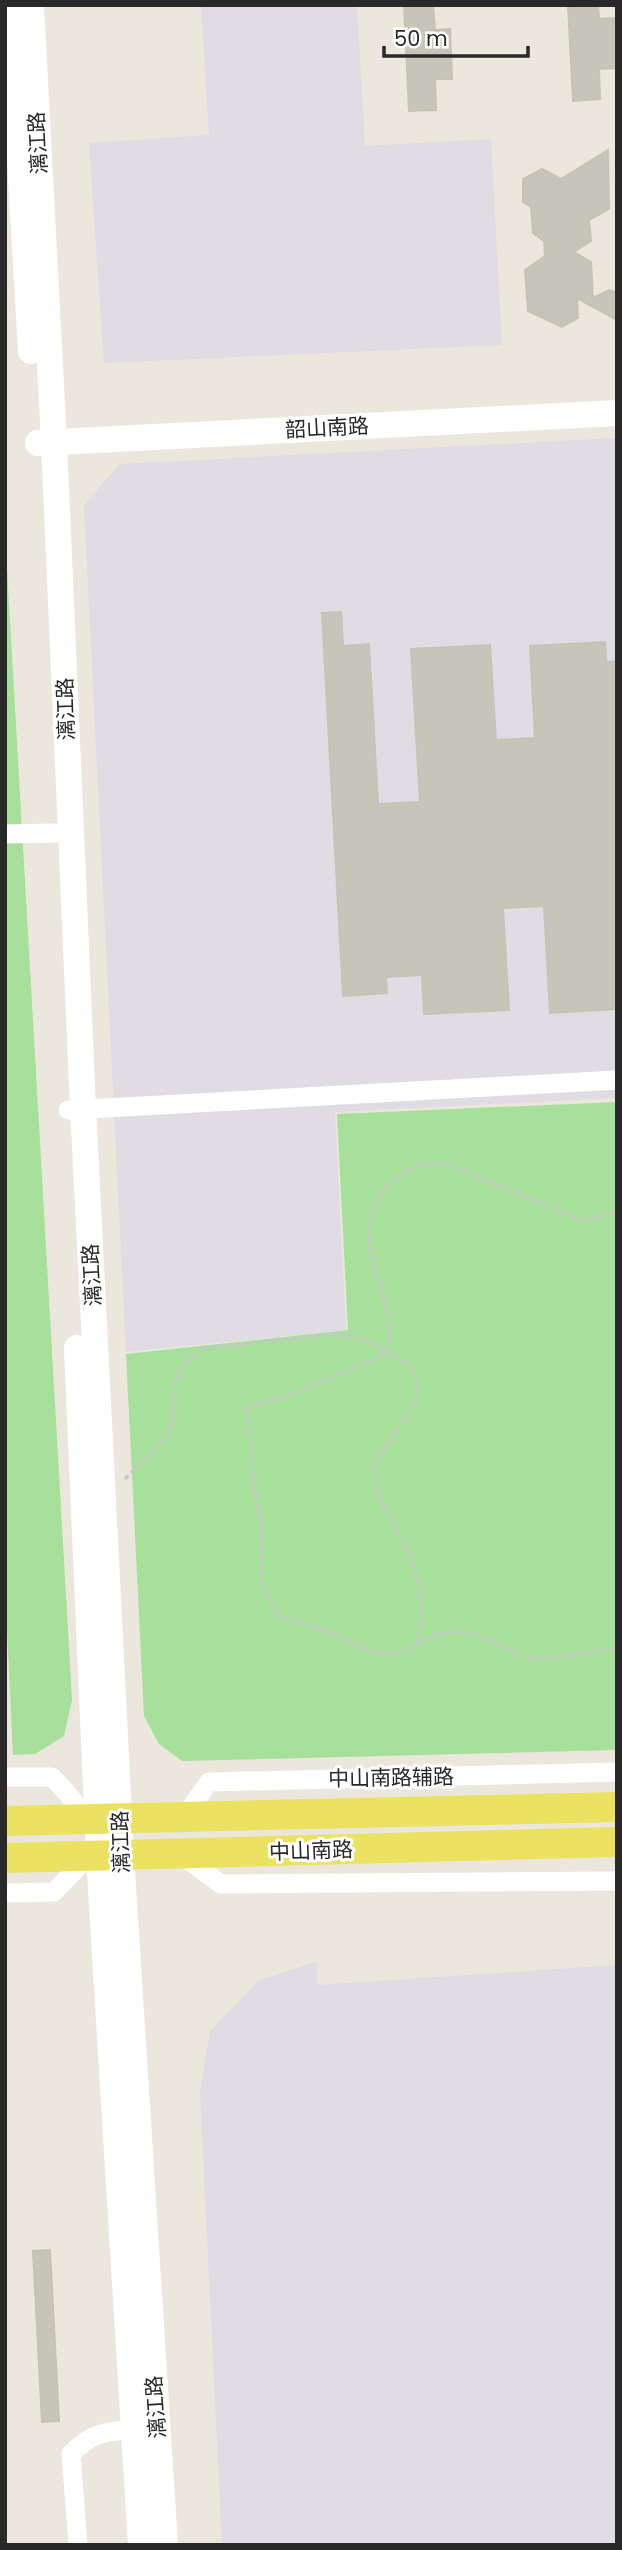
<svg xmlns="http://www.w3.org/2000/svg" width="622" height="2550" font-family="Poppins,'Noto Sans SC',sans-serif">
<rect width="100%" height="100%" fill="#ebe7dc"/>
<g fill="#e0dce4">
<polygon points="201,5 357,5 365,146 491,139 502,345 104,363 89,143 209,135"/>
<polygon points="617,438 617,1098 335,1112 346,1330 126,1352 84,505 120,464"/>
<polygon points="317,1961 317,1985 617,1965 617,2545 222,2545 200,2091 210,2031 258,1981"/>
</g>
<g fill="#a6e09a">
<polygon points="5,533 72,1700 64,1736 35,1754 13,1755 5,1587"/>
<polygon points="617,1102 617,1750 182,1761 159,1744 144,1716 126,1354 348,1330 337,1114"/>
</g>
<g fill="#c7c5ba" stroke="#c6c3b6" stroke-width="2">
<polygon points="404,5 433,5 435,30 450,29 452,79 435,79 436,110 409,111"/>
<polygon points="568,5 598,5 599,19 614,18 617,68 599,69 600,99 573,101"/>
<polygon points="608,150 609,209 589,220 591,241 574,252 591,262 593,298 609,290 617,293 617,320 577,298 578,318 562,327 528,311 525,270 545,256 544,241 533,233 531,207 523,202 523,179 542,169 561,179"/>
<polygon points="341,612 343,646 369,644 378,804 420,802 411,649 490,645 496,740 535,738 530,646 605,642 606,662 617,661 617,1009 550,1013 544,906 503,908 509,1010 424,1014 422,975 386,977 387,993 343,996 322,613"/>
<polygon points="50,2250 59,2421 42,2422 33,2251"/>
</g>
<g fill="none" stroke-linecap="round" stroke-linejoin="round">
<g stroke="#c7c7c7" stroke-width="3.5" stroke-dasharray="5 3.5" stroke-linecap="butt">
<path d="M 617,1212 L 582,1221 L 446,1163 C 420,1162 401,1168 385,1189 C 344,1245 401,1296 387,1352 L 379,1358 L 292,1394 L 246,1408 L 254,1486 L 262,1526 L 262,1586 L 271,1604 L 284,1618 L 332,1633 L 370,1651 L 390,1654 L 403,1652 L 432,1636 L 453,1632 L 471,1632 L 534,1660 L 617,1649"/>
<polyline points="125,1479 167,1437 172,1419 174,1388 180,1369 199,1349 334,1335 364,1339 402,1360 413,1370 418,1386 414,1405 378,1457 374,1469 377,1492 412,1561 419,1586 422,1611 418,1643"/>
</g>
<g stroke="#fff" stroke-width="19">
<polyline points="5,834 55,833"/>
<polyline points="68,1110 617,1080"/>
<polyline points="5,1777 52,1777 67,1793 87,1819"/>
<polyline points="184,1817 209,1782 617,1772"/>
<polyline points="180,1854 221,1884 617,1881"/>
<polyline points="5,1893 54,1892 88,1857"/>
<path d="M 78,2545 L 71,2454 C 92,2432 105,2432 134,2429"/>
</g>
<g stroke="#fff" stroke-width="26">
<polyline points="11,5 31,351"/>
<polyline points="31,5 54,442 83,1108 121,1855 165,2545"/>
<polyline points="38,443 617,413"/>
<polyline points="77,1348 99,1857 141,2545"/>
</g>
<g stroke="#ebe261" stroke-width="30">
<polyline points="5,1821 617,1807"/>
<polyline points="5,1858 617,1842"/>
</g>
</g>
<g text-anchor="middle" stroke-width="6" stroke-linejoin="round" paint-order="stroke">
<g font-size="21" fill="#292929" stroke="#fff">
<text transform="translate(38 143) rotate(-93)" y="7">漓江路</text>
<text transform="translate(327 428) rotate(-3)" y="7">韶山南路</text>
<text transform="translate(66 709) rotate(-92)" y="7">漓江路</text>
<text transform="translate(92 1275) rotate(-93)" y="7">漓江路</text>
<text transform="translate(391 1778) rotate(-1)" y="7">中山南路辅路</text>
<text transform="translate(121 1842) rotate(-92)" y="7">漓江路</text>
<text transform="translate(311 1851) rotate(-2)" y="7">中山南路</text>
<text transform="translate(156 2407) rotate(-94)" y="7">漓江路</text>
</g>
</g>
<rect width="622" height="2550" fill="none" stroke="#292929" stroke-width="14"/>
<path d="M384 46v10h144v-10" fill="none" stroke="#292929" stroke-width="3.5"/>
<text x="394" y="46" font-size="21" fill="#292929" stroke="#ffffff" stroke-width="5" paint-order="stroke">50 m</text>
</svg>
